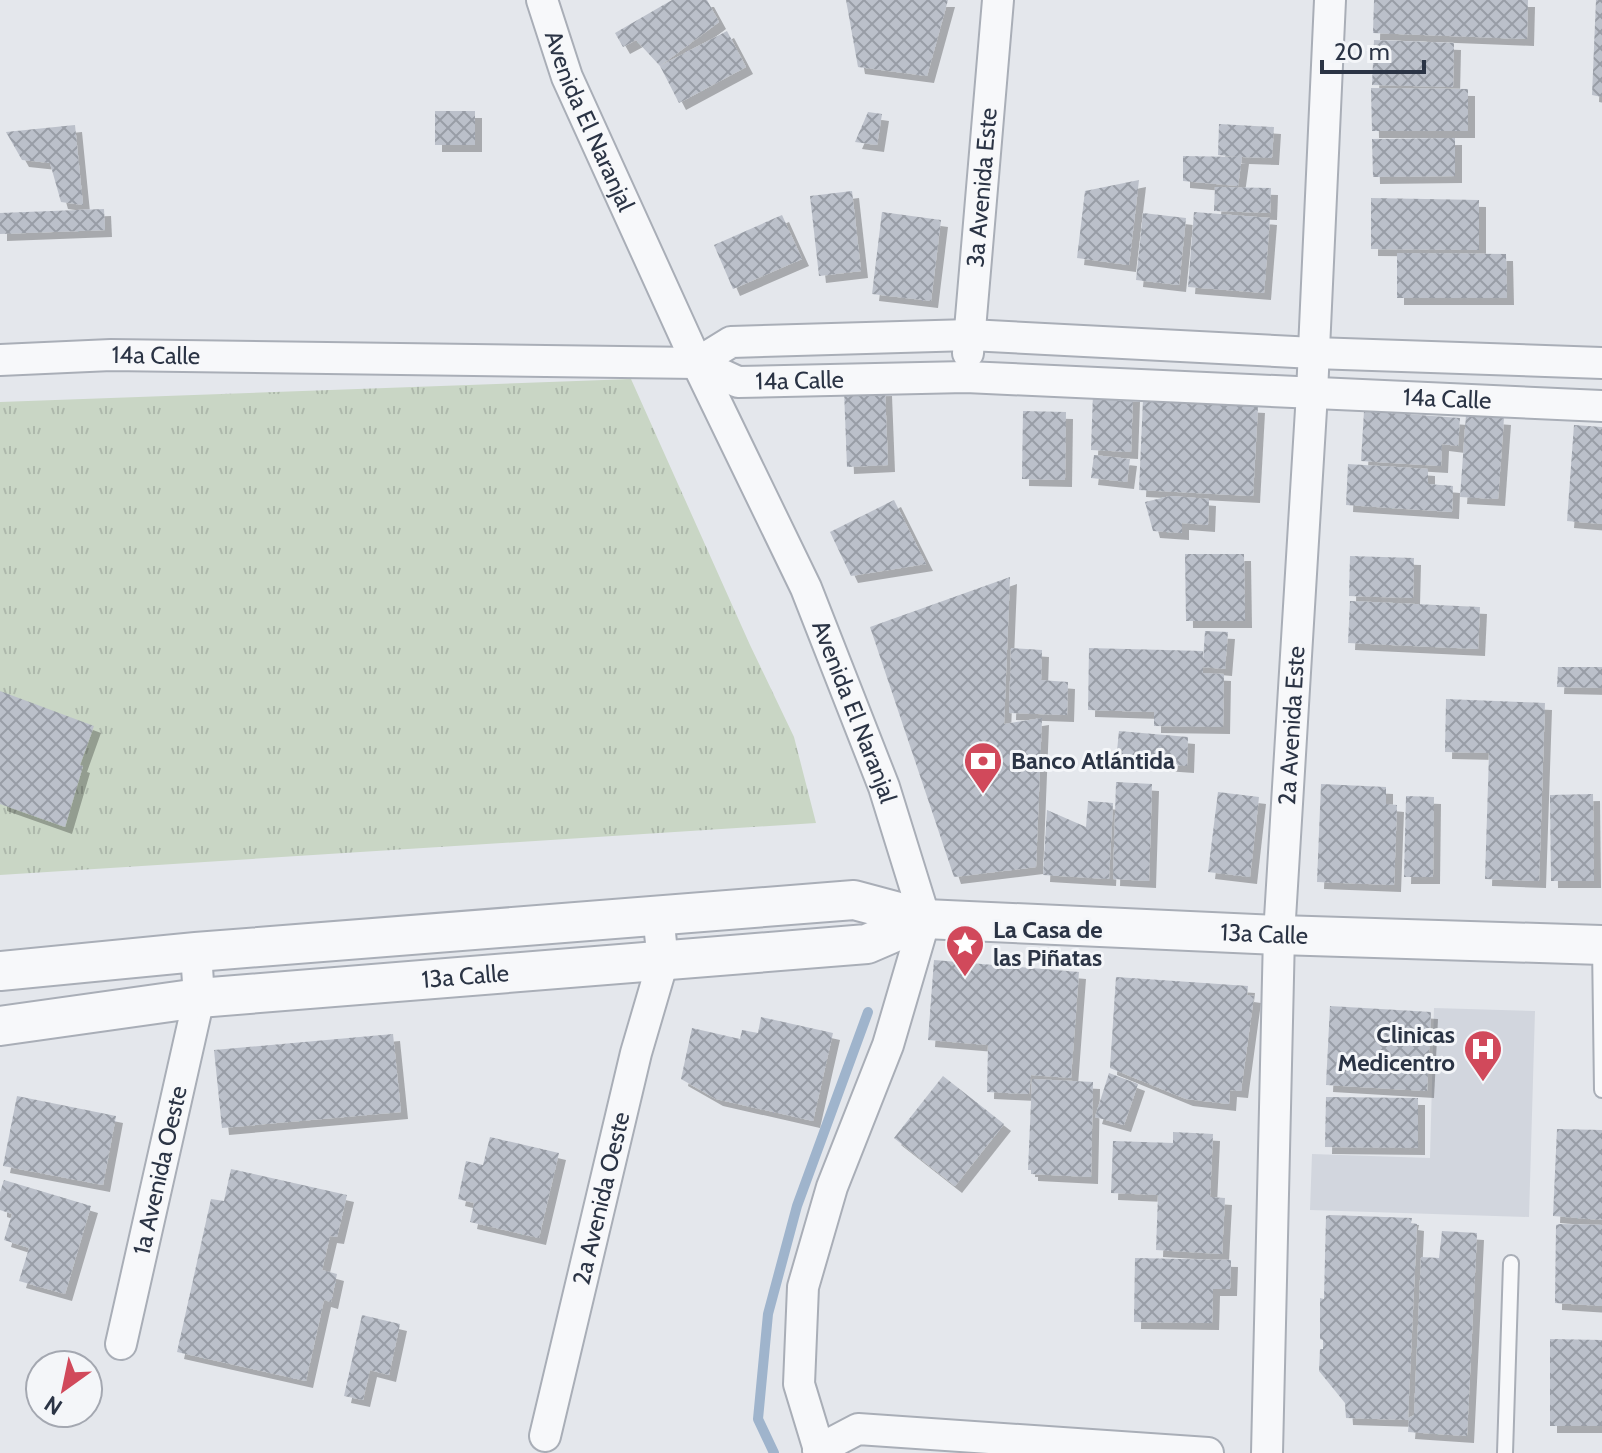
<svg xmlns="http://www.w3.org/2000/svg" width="1602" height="1453" font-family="Cabin,sans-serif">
<defs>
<pattern id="grass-tufts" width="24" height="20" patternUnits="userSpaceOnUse" patternTransform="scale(2)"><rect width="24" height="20" fill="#c9d6c5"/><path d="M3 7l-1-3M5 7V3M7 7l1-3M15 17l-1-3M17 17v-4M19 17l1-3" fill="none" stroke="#adb8ab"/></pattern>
<pattern id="building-cross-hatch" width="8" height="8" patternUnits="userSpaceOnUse" patternTransform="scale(2)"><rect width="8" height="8" fill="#bbc0ca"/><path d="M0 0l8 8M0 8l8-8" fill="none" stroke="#989da6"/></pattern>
<filter id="shadow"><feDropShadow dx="7" dy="7" stdDeviation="0" flood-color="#0004"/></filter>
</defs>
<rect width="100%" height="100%" fill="#e4e7ec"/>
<polygon fill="#d2d6de" points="1434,1008 1535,1011 1529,1217 1310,1210 1312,1154 1430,1158"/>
<polygon fill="url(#grass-tufts)" points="631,379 750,645 794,737 816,823 0,875 0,402"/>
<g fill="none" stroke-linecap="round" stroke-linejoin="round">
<polyline stroke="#9fb4cc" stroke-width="10" points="774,1453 758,1419 768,1314 797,1206 868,1012"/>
</g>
<g fill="url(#building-cross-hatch)" filter="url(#shadow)">
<polygon points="672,0 707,0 719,22 660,66 636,40 623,47 615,33"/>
<polygon points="846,0 948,0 927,76 858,67"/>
<polygon points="1374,0 1528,0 1527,39 1373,33"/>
<polygon points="1596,0 1602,0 1602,97 1592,95"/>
<polygon points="727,31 746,67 679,103 660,66"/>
<polygon points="1374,40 1454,43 1453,87 1372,85"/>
<polygon points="1371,88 1468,89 1468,131 1372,131"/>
<rect x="435" y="111" width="40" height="34"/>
<polygon points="868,112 882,114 877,145 855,142"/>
<polygon points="1219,124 1274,127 1272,158 1242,157 1238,186 1183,181 1183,156 1239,157 1218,155"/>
<polygon points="75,125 83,205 61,202 50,163 22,160 6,132"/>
<polygon points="1455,138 1455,176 1373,177 1372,139"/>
<polygon points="1139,180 1129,265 1077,258 1085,191"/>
<polygon points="1215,187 1271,188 1270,213 1214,211"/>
<polygon points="852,191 861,271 819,276 810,196"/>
<polygon points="1371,198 1479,200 1479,250 1371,249"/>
<polygon points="104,209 105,230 0,234 0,213"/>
<polygon points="882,212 941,220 931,301 872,294"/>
<polygon points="1194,212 1270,218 1264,293 1188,287"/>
<polygon points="1143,213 1186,218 1179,285 1136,280"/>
<polygon points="782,215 802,259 733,289 714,245"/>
<polygon points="1397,253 1506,254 1507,298 1397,298"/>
<polygon points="885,389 888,465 847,467 844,390"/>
<polygon points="1093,393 1133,395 1131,452 1091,450"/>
<polygon points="1143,400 1258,406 1253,496 1139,490"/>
<polygon points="1023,411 1066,412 1065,480 1022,479"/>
<polygon points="1364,411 1460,418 1458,446 1442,444 1441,466 1361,461"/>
<polygon points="1466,415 1504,418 1498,499 1460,497"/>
<polygon points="1574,425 1602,427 1602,524 1567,521"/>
<polygon points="1094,455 1130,459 1127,482 1091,478"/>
<polygon points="1348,464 1428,469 1428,484 1453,486 1452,512 1346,505"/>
<polygon points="1170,496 1209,499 1208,525 1182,523 1182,533 1153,531 1145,502"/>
<polygon points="894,500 926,564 851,576 830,532"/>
<polygon points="1185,554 1244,554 1245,621 1186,621"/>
<polygon points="1350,556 1414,558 1413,598 1349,596"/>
<polygon points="1010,577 1004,724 1042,718 1036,867 954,877 870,627"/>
<polygon points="1350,601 1480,607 1478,649 1348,643"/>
<polygon points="1205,631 1228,632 1225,669 1203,667 1203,673 1224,674 1223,727 1154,726 1154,712 1088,710 1089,648 1203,651 1203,662"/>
<polygon points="1011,648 1042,650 1041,680 1068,682 1067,715 1009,713"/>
<polygon points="1558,667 1602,667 1602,688 1557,687"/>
<polygon points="0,691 94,726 80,765 83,766 65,827 0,804"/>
<polygon points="1446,699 1545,703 1539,881 1485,879 1489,753 1445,752"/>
<polygon points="1119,731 1188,737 1187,766 1116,761"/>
<polygon points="1116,782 1152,784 1149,881 1113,879"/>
<polygon points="1321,784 1386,787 1386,804 1397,805 1394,885 1317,882"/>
<polygon points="1218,792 1259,797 1250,877 1208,872"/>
<polygon points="1593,794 1594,881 1551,881 1550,795"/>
<polygon points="1406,796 1434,797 1433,877 1404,877"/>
<polygon points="1088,801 1113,803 1109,879 1043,875 1047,810 1086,827"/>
<polygon points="934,960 1079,972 1071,1078 1031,1075 1029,1094 987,1092 988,1045 928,1040"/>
<polygon points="1116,977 1248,986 1247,995 1254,996 1241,1091 1230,1090 1229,1104 1186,1099 1110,1068"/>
<polygon points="1330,1006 1431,1012 1427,1091 1326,1085"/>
<polygon points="761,1017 833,1033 813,1121 716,1099 681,1079 692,1028 740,1039 742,1030 758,1033"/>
<polygon points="393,1034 401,1112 222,1128 214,1050"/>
<polygon points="1109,1073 1138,1084 1124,1125 1095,1117"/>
<polygon points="943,1076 1004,1124 955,1186 894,1138"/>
<polygon points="1032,1079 1093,1082 1091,1177 1031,1174 1031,1170 1028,1170"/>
<polygon points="17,1096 116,1116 103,1185 3,1166"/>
<polygon points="1326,1097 1418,1098 1418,1148 1325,1147"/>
<polygon points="1557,1129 1602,1130 1602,1220 1553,1216"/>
<polygon points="1173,1132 1213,1134 1210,1197 1225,1198 1222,1254 1156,1250 1158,1195 1111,1193 1113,1141 1173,1143"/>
<polygon points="490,1137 559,1153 539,1238 470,1222 474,1203 458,1199 466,1161 483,1165"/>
<polygon points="231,1169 347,1195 337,1237 330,1236 322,1270 337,1274 331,1302 324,1300 306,1381 177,1352 211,1199 224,1201"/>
<polygon points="4,1180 91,1206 65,1294 19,1281 29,1248 4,1240 12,1214 0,1210 0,1192"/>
<polygon points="1330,1215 1412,1218 1411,1223 1417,1224 1408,1418 1414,1415 1421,1257 1439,1258 1442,1231 1477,1233 1467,1436 1408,1432 1409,1420 1346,1418 1345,1403 1319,1371 1320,1349 1323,1349 1323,1340 1320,1339 1320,1298 1324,1299 1326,1216"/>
<polygon points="1560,1224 1602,1225 1602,1306 1555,1303 1556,1225"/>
<polygon points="1135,1258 1231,1260 1230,1289 1213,1289 1212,1323 1134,1322"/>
<polygon points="362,1315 400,1324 389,1375 370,1370 363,1400 344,1396"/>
<polygon points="1550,1339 1602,1340 1602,1426 1550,1426"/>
</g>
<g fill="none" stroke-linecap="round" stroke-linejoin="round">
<g stroke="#a9aeb7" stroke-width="18">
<g id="service">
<polyline points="1600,945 1602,1090"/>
<polyline points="1505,1453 1511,1263"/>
</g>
</g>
<g stroke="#a9aeb7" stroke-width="34">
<g id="minor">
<path id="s1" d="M 542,0 L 567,77 L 697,363 L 806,588 L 884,787 L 925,919 L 888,1045 L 832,1187 L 803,1287 L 799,1384 L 820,1453"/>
<path id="s2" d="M 968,353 L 998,0"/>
<path id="s3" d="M 0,360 L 111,355 L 697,363 L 738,382 L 966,377 L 1602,406"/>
<polyline points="697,363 731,342 970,335 1314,353 1602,363"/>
<path id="s4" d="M 121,1344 L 199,998 L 196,952"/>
<path id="s5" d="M 545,1436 L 636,1053 L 663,961 L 658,915"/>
<polyline points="818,1450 858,1429 1208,1453"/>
<path id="s6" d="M 1267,1453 L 1279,935 L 1312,393 L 1330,0"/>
</g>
</g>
<g stroke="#a9aeb7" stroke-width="42">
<g id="tertiary">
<path id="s7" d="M 0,971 L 196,952 L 854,900 L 925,919 L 1279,935 L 1602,945"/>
<path id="s8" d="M 0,1026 L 199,998 L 867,944 L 925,919"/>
</g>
</g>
<use href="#service" stroke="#f7f8fa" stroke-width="14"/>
<use href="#minor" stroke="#f7f8fa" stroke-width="30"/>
<use href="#tertiary" stroke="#f7f8fa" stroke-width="38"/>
</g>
<defs>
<g id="bank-pin" transform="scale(2)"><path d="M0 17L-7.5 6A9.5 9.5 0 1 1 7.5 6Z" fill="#d1495b" stroke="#f4f6f9"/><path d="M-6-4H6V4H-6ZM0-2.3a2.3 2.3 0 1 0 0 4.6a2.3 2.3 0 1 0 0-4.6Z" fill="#fff"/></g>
<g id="sight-pin" transform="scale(2)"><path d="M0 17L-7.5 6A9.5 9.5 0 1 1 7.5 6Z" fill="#d1495b" stroke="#f4f6f9"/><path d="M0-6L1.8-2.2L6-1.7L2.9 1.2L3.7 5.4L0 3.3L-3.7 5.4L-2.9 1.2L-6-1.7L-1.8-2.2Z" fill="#fff"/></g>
<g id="hospital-pin" transform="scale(2)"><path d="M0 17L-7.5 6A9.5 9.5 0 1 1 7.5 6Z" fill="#d1495b" stroke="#f4f6f9"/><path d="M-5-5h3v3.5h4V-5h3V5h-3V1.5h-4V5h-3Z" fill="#fff"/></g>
</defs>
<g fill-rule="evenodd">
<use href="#bank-pin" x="983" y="761"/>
<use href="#sight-pin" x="965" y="944"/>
<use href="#hospital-pin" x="1483" y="1049"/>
</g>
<g text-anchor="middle" stroke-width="6" stroke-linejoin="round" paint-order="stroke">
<g font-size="24" fill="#2b3445" stroke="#f4f6f9">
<text dy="8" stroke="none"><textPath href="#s1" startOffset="130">Avenida El Naranjal</textPath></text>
<text dy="8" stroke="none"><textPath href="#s2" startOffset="166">3a Avenida Este</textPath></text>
<text dy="8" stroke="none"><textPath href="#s3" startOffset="156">14a Calle</textPath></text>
<text dy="8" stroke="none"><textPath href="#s3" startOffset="804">14a Calle</textPath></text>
<text dy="8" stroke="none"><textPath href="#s3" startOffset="1452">14a Calle</textPath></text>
<text dy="8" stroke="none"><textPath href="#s1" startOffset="778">Avenida El Naranjal</textPath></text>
<text dy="8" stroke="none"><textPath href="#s6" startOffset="728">2a Avenida Este</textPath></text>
<text dy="8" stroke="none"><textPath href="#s7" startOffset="1270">13a Calle</textPath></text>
<text dy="8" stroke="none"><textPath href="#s8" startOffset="468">13a Calle</textPath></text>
<text dy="8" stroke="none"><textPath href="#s4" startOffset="178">1a Avenida Oeste</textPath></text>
<text dy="8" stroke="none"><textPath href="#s5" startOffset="244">2a Avenida Oeste</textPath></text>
</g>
<g font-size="24" font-weight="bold" fill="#2b3445" stroke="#f4f6f9" text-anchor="start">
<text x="1011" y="769">Banco Atlántida</text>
<text x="993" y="938">La Casa de<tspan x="993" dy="28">las Piñatas</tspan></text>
<text x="1455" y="1043" text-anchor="end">Clinicas<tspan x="1455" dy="28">Medicentro</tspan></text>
</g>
</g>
<g transform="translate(64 1389) rotate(213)"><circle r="38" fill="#f4f6f9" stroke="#a4a8b1" stroke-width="2"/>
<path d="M0-6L14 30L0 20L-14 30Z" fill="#d1495b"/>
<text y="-12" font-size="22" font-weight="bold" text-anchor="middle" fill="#2b3445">N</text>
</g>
<path d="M1322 60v12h102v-12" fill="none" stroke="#2b3445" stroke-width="4"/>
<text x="1334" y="60" font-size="24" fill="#2b3445" stroke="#f4f6f9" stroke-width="6" paint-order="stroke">20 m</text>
</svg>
